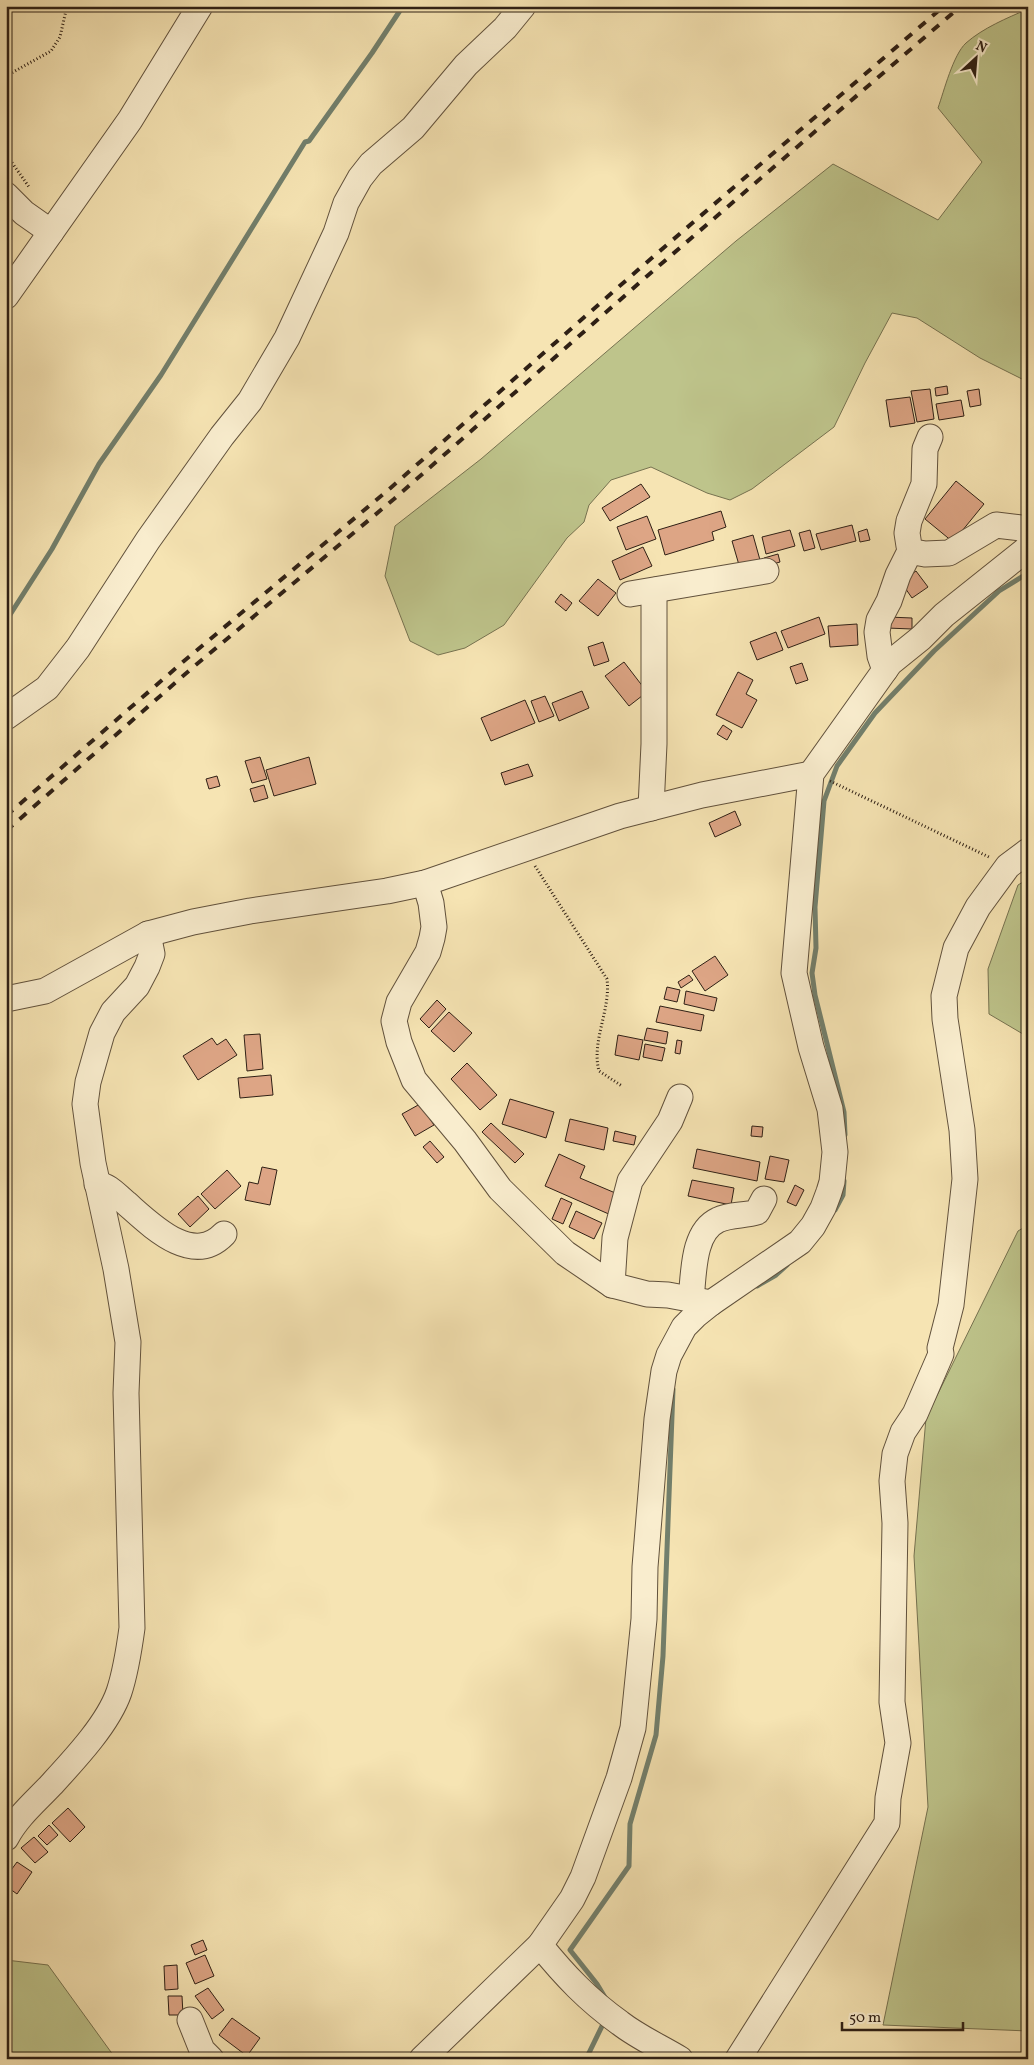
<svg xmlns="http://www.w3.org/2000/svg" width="1034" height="2065" font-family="Vollkorn,serif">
<rect width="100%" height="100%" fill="#f6e4b3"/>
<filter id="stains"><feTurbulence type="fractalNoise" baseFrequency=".004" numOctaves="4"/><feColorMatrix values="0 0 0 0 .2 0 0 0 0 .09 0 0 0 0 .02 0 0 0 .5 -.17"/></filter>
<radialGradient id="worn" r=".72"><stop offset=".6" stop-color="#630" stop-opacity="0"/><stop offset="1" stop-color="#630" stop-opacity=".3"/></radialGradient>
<g fill="#bec48b" stroke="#767250">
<path d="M 1028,9 L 1028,382 L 980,358 L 917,318 L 892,313 L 865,363 L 834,427 L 752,489 L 730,500 L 707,493 L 651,467 L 611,480 L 589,505 L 584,522 L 567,538 L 504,625 L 465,648 L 438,655 L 410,641 L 385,576 L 395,526 L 481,459 L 736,241 L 833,164 L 938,220 L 982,162 L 938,108 C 944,91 953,55 966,43 C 983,28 1007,18 1028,9 Z"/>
<polygon points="1028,879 1028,1037 989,1014 988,969 1018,885"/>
<polygon points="1028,1225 1028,2031 883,2025 928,1807 914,1556 926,1418 1018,1231"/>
<polygon points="6,1960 48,1965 116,2059 6,2059"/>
</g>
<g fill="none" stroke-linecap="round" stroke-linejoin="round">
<g stroke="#727f6c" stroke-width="5">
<polyline points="6,621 52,549 99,464 161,375 305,142 309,141 372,53 403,6"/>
<polyline points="845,1135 844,1112 815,995 812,973 816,948 815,907 824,801 837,766 875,713 934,651 999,591 1028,573"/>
<polyline points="835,1210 843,1195 844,1181"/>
<polyline points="757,1286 776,1275 787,1265"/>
<polyline points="606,1999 597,1984 570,1950 629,1866 630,1824 656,1735 663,1656 673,1389"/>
<polyline points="586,2059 605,2020"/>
</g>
</g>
<g fill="#dda585" stroke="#2f2015">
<polygon points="947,386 948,394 936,396 935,388"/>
<polygon points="930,389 934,419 917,422 911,391"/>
<polygon points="979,389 981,405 970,407 967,391"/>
<polygon points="910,397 915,423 890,427 886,400"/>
<polygon points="961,400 964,416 939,420 936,404"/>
<polygon points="956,481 984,504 953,542 925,519"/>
<polygon points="641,484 650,497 610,521 602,508"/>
<polygon points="721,511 726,527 712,532 714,540 665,555 658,530"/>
<polygon points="647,516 656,539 626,550 617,527"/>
<polygon points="852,525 856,541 821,550 816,534"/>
<polygon points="867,529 870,540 860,542 858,532"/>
<polygon points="790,530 795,546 766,554 762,537"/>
<polygon points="810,530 815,548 804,551 799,533"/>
<polygon points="753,535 760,560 739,565 732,541"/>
<polygon points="643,547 652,566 620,580 612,561"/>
<polygon points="778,554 780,562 766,566 764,558"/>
<polygon points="916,571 928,587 912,598 901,582"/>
<polygon points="598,579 616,593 598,616 579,601"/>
<polygon points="561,594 572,603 566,611 555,602"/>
<polygon points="819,617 825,634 788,648 781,631"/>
<polygon points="888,617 912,618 912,629 887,628"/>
<polygon points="857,624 858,645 830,647 828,626"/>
<polygon points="776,632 783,650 757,660 750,642"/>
<polygon points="603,642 609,661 594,666 588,647"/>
<polygon points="624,662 647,692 629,706 605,676"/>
<polygon points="802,663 808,680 796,684 790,667"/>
<polygon points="738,672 753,680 746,694 757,700 742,728 716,715"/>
<polygon points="582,691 589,708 559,721 552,703"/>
<polygon points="545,696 554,716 539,722 531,701"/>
<polygon points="525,700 535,723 491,741 481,718"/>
<polygon points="723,725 732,731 727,740 717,734"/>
<polygon points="260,757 267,779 252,783 245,761"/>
<polygon points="309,757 316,784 274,796 266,770"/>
<polygon points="528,764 533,776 505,785 501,773"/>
<polygon points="217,776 220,786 209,789 206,779"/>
<polygon points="264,785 268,798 254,802 250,789"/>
<polygon points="735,811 741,825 715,837 709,823"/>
<polygon points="715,956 728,975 705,991 692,971"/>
<polygon points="689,975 693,980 681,988 678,982"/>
<polygon points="667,987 680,990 677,1002 664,999"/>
<polygon points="686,991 717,998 714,1011 684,1004"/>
<polygon points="437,1000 446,1009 429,1028 420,1019"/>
<polygon points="660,1006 704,1015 701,1031 656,1022"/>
<polygon points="449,1012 472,1033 454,1052 431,1031"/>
<polygon points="647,1028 668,1032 666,1044 644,1040"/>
<polygon points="260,1034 263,1069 247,1071 244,1035"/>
<polygon points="618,1035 643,1040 639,1060 615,1055"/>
<polygon points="212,1038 217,1045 226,1039 237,1055 198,1080 183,1056"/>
<polygon points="677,1040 682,1041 680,1054 675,1053"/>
<polygon points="645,1044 665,1048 662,1061 643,1057"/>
<polygon points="467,1063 497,1095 480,1110 451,1079"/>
<polygon points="271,1075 273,1095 240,1098 238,1078"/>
<polygon points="510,1099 554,1112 546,1138 502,1124"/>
<polygon points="420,1104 434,1125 415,1136 402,1114"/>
<polygon points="570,1119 608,1128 604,1150 565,1141"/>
<polygon points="491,1123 524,1154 515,1163 482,1132"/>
<polygon points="752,1126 763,1127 762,1137 751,1136"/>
<polygon points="615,1131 636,1136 634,1145 613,1141"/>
<polygon points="430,1141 444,1157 437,1163 423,1147"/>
<polygon points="697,1149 760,1162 757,1181 693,1168"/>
<polygon points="559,1154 585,1166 580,1178 620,1195 611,1215 545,1186"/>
<polygon points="770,1156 789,1160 784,1182 765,1179"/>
<polygon points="262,1167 277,1170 270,1205 245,1200 249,1182 258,1184"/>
<polygon points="227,1170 241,1186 215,1209 201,1194"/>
<polygon points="692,1180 734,1188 731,1205 688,1196"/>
<polygon points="795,1185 804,1190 796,1206 787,1202"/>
<polygon points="198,1196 209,1209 190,1227 178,1214"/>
<polygon points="561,1198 572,1203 563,1224 552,1219"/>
<polygon points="576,1211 602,1223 594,1239 569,1227"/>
<polygon points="68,1808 85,1827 70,1842 52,1823"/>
<polygon points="49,1825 58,1835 47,1845 38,1836"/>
<polygon points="34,1837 48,1852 35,1863 21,1848"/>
<polygon points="17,1862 32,1872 17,1894 6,1886 6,1877"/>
<polygon points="203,1940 207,1950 195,1955 191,1945"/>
<polygon points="205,1955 214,1976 195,1984 186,1963"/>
<polygon points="177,1965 178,1989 165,1990 164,1966"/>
<polygon points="208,1988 224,2010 212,2019 195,1996"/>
<polygon points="168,1996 182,1996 183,2015 169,2015"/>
<polygon points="232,2018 260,2038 247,2056 219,2035"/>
</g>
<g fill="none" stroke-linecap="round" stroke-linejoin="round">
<g stroke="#61513c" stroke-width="27">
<g id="minor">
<polyline points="6,195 24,213 51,232"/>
<polyline points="6,296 130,120 200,6"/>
<polyline points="930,437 925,449 924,484 909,521 907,533 909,546 914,552 925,554 949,553 996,525 1021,528 1028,533"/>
<polyline points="630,594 766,571"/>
<polyline points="885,670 880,656 877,632 879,620 889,601 898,575 911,549"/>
<polyline points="6,717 47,688 78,648 148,540 222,436 250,401 287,338 336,233 346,203 360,178 371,164 413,128 466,65 505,28 523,6"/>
<polyline points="651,808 654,744 654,598 656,590"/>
<polyline points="425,883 431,903 434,927 432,938 428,952 399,1002 394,1021 399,1042 414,1080 465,1141 500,1189 565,1253 612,1285 647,1294 668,1295 711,1303"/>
<polyline points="6,999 45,991 148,934 193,922 250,911 387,891 425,883 620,816 702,795 811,774"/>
<path d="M 97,1184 C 110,1186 116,1195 126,1203 C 151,1225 192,1267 224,1234"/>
<polyline points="612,1285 615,1238 630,1181 670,1121 680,1097"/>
<path d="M 691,1299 C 694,1275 692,1232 718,1220 C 730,1214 745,1216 757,1212 L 764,1199"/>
<path d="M 6,1838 C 17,1817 35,1802 51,1785 C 74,1760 108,1724 119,1692 C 126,1671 129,1650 132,1628 L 126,1393 L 128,1342 L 116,1269 L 93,1163 L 85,1104 L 88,1082 L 102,1033 L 113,1012 L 137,986 L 147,967 L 152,954 L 148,934"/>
<path d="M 540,1945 C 565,1976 588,2000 620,2023 C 638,2037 660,2047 680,2059"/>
<polyline points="190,2020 202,2050 211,2059"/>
<polyline points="422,2059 540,1945 572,1899 583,1877 619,1778 633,1728 644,1619 645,1567 657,1419 664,1371 669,1355 684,1327 696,1315 711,1303 800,1242 813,1226 823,1208 829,1192 832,1182 835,1152 830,1109 811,1047 794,973 811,774 890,663 921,638 944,615 1028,548"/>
<polyline points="738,2059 887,1823 888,1798 898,1743 892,1702 895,1523 892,1481 895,1454 903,1432 915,1414 941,1354 940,1348 951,1305 965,1179 962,1130 945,1019 944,996 956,948 978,907 1008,866 1028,851"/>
</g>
</g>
<g stroke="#2f2015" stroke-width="3" stroke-dasharray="1 2.5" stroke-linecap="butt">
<polyline points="6,76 51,51 60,37 67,6"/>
<polyline points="6,154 29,187"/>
<polyline points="830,781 991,858"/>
<path d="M 535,866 L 607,979 C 611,1010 591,1041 599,1071 L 622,1086"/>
</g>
<use href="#minor" stroke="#f9edce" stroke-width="25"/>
<g stroke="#2f2015" stroke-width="4" stroke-dasharray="9 9" stroke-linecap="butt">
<polyline points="6,816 184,661 387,491 639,269 944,6"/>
<polyline points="6,831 191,669 394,499 646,277 961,6"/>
</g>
</g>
<rect width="1034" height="2065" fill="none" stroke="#f6e4b3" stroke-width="25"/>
<rect x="8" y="8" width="1019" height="2050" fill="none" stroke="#2f2015" stroke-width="2.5"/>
<rect x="12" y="12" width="1009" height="2040" fill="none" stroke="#2f2015"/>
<g transform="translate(976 58) rotate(26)" stroke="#f9edce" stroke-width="4" paint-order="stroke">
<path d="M0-4L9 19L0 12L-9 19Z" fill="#2f2015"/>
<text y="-8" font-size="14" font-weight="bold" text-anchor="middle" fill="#2f2015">N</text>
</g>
<path d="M842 2022v8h121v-8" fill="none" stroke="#2f2015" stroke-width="2.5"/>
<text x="849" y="2022" font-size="15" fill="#2f2015" stroke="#f9edce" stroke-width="4" paint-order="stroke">50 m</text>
<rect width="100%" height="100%" filter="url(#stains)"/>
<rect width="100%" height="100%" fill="url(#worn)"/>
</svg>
